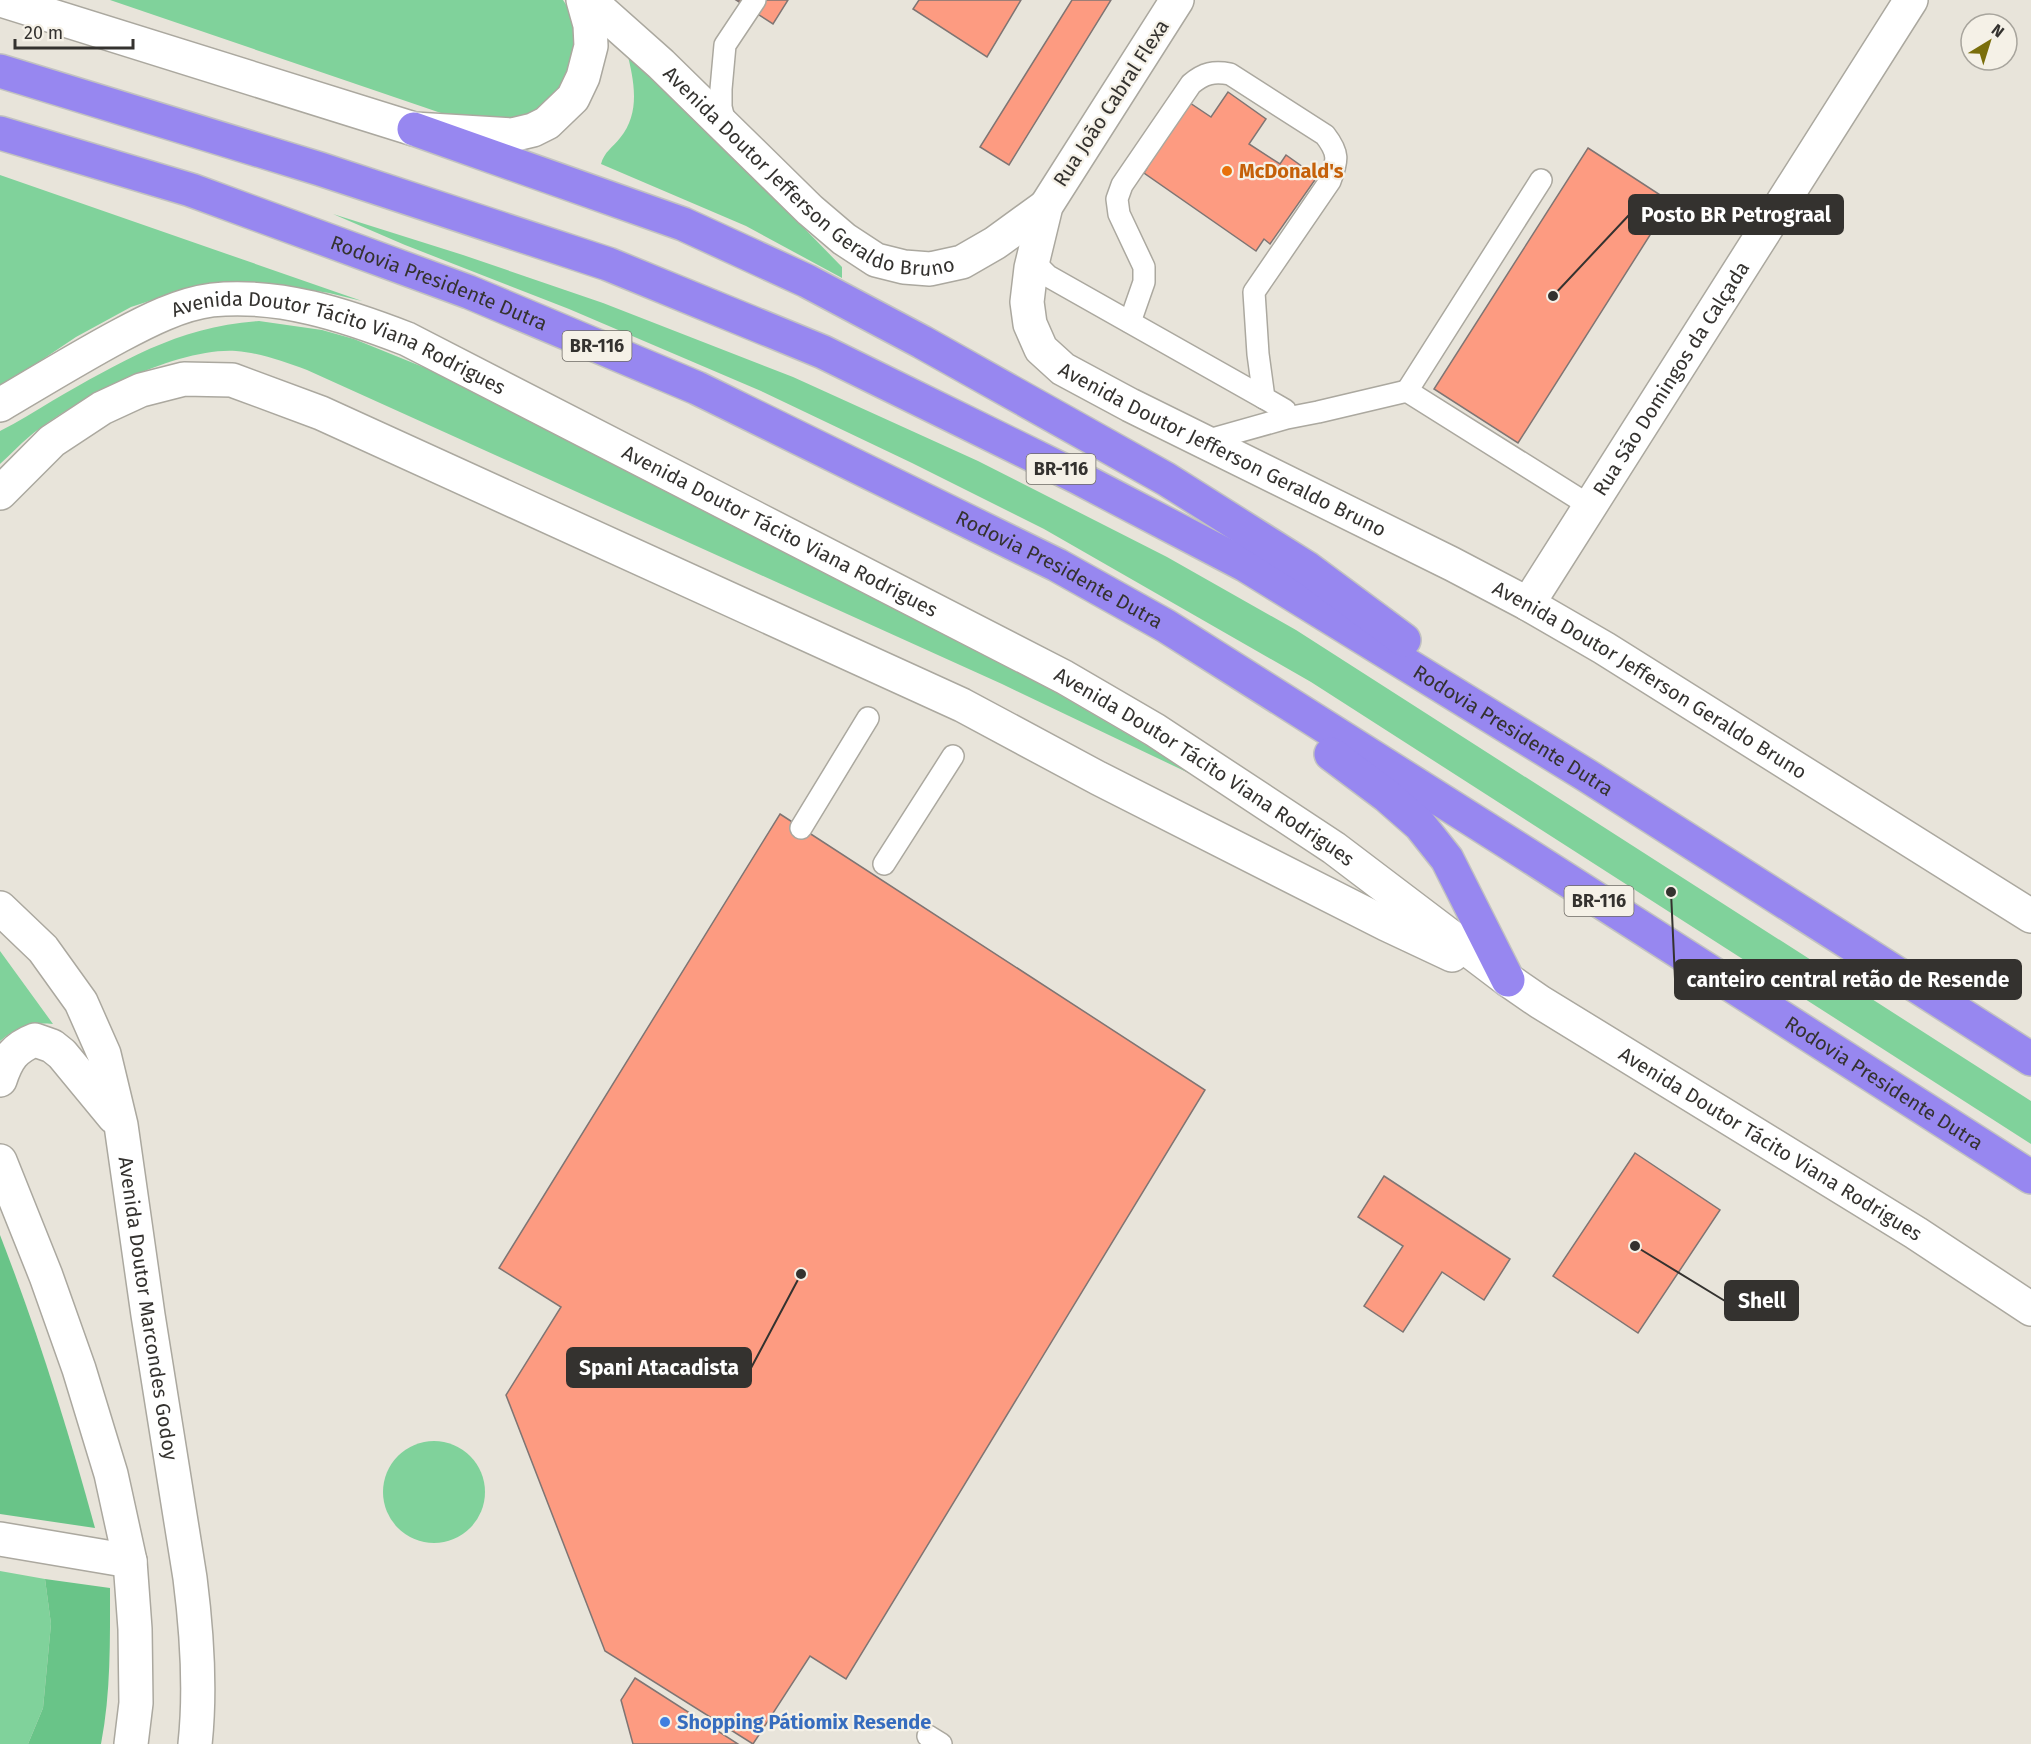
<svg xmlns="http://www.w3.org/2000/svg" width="2031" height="1744" font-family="'Fira Sans',sans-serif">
<rect width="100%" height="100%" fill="#e8e4da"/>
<g fill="#80d29b">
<polygon points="110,0 563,0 572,14 580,50 547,115 482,127"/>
<path d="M 627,52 L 683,104 L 842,267 L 842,278 L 746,226 L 601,164 C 604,152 613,147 620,138 C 641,112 634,81 627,52 Z"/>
<polygon points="0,175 362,301 329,293 285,286 180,291 131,307 76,337 0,388"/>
<polygon points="333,214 463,255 603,303 793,377 978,461 1167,557 1296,630 2031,1101 2031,1144 1311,682 1044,529 912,463 761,391 569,309 405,245"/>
<path d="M 259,321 L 322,330 L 354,339 L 428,369 L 1043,685 L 1218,787 L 1002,684 L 307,370 C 284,362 261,353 236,351 C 177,347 76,399 30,436 C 20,444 10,455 0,464 L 0,431 C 18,422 35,411 52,401 C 120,362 179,326 259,321 Z"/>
<path d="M 0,951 L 53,1024 C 28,1022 19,1026 0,1041 Z"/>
<circle cx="434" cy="1492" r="51"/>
<polygon points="0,1571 45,1579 51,1624 43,1708 28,1744 0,1744"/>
</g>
<g fill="#69c488">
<path d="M 0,1235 C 37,1330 68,1429 95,1528 L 0,1514 Z"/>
<path d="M 45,1579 L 110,1588 C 110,1640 111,1693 101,1744 L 28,1744 L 43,1708 L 51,1624 Z"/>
</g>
<g fill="#fd9b81" stroke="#7f7573" stroke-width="1.5">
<polygon points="736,0 788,0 773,24"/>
<polygon points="919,0 1021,0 987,57 913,9"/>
<polygon points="1072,0 1111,0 1009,165 980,147"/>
<polygon points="1228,92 1266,119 1249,144 1280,164 1286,155 1317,177 1270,244 1264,239 1256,251 1144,173 1147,168 1139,163 1184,99 1211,117"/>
<polygon points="1588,148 1671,202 1518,443 1434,389"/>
<polygon points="780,814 1205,1090 846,1679 810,1656 753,1744 605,1651 506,1395 561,1307 499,1268"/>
<polygon points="1635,1153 1720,1210 1638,1333 1553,1276"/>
<polygon points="1384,1176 1510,1259 1484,1300 1442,1272 1403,1332 1364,1306 1403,1246 1358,1217"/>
<polygon points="635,1678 738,1744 633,1744 621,1700"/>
</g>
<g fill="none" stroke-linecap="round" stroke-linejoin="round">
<g stroke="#aba89f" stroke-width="24">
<g id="lane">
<polyline points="726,127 721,107 721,89 725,45 755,0"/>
<polyline points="1034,253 1039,267 1048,276 1264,398"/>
<path d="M 1130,322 L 1144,282 L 1144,267 L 1119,214 L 1117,199 L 1122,185 L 1191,84 C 1204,73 1214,71 1230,74 L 1325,135 C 1339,153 1338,160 1330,181 L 1254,292 L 1258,354 L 1264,398 L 1285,410"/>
<polyline points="1407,391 1541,180"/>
<polyline points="1205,441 1287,418 1318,412 1407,391 1590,506"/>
<polyline points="801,828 868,718"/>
<polyline points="884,864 953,756"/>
<polyline points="928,1736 941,1744"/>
</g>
</g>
<g stroke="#aba89f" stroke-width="36">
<g id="street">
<path id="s1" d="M 1528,604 L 1911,0"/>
<polyline points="0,1539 130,1561"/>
</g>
</g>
<g stroke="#aba89f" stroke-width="36">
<g id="secondary">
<polyline points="1,0 414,129 512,135 533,130 547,123 573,98 583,77 591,46 590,25 583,0"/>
<path id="s2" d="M 589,0 L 661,64 L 810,210 L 844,239 L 876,260 L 904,267 L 930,269 L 962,262 L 995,243 L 1046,206"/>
<path id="s3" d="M 1177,0 L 1046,206 L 1031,268 L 1027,302 L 1030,324 L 1041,349 L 1063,369 L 1130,405 L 1452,564 L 1528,604 L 1604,648 L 2031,916"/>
<path id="s4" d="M 0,405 C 39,382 78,358 119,336 C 147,321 180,304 212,300 C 279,293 345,315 407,339 L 1064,677 L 1155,730 L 1334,848 L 1508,980 L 1540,1002 L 1916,1233 L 2031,1309"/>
<polyline points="0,493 52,441 102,408 141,390 184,379 232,380 321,413 962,705 1098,778 1386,924 1452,955"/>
<path id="s5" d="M 0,908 L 43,949 L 81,1002 L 104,1054 L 121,1125 L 148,1315 L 190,1578 C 197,1633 201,1689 195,1744"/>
<path d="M 0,1080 C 7,1059 14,1048 35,1040 L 52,1046 L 62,1054 L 114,1117"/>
<polyline points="0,1161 46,1276 79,1369 111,1474 130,1561 135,1629 136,1703 131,1744"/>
</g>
</g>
<g stroke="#c2c2c1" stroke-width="36">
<g id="highway">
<path id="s6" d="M 0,71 L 320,169 L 608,264 L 823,352 L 1077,477 L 1245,565 L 1586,775 L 2031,1059"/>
<polyline points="414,129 683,224 807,281 922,342 1166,479 1307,568 1404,640"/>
<path id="s7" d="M 0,133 L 191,190 L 469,292 L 697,388 L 1057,565 L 1166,626 L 1531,857 L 2031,1177"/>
<polyline points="1331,754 1387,796 1420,825 1447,859 1508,980"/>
</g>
</g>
<use href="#lane" stroke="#fff" stroke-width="21"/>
<use href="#street" stroke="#fff" stroke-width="33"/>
<use href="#secondary" stroke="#fff" stroke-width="33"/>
<use href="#highway" stroke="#9787f0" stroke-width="33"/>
</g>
<circle fill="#e8710a" stroke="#f5f1e7" stroke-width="2" cx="1227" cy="171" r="6"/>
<circle fill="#3f7fe0" stroke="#f5f1e7" stroke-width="2" cx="665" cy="1722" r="6"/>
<g text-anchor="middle" stroke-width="4.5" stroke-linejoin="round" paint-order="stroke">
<g fill="#f5f1e7" stroke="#6e6b66" stroke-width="1.5">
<rect x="562.5" y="331" width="69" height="30" rx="4.5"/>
<rect x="1026.5" y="454" width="69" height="30" rx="4.5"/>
<rect x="1564.5" y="886" width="69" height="30" rx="4.5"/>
</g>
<g font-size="18" font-weight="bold" fill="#34322f">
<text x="597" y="352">BR-116</text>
<text x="1061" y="475">BR-116</text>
<text x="1599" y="907">BR-116</text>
</g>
<g font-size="20" fill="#34322f" stroke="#f5f1e7">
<text transform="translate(1111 103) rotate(-57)" y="7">Rua João Cabral Flexa</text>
<text dy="7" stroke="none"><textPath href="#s2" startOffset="286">Avenida Doutor Jefferson Geraldo Bruno</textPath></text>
<text dy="7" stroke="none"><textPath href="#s7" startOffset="464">Rodovia Presidente Dutra</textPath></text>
<text dy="7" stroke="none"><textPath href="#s4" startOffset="372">Avenida Doutor Tácito Viana Rodrigues</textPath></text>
<text dy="7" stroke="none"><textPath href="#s1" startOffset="267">Rua São Domingos da Calçada</textPath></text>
<text dy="7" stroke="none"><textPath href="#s3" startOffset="600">Avenida Doutor Jefferson Geraldo Bruno</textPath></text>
<text dy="7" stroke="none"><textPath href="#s4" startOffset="858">Avenida Doutor Tácito Viana Rodrigues</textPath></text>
<text dy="7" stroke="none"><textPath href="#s7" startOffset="1148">Rodovia Presidente Dutra</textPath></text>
<text dy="7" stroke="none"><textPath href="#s3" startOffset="1086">Avenida Doutor Jefferson Geraldo Bruno</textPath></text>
<text dy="7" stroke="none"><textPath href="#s6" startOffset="1658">Rodovia Presidente Dutra</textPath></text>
<text dy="7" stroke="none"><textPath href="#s4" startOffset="1344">Avenida Doutor Tácito Viana Rodrigues</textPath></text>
<text dy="7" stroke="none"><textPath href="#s7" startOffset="2120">Rodovia Presidente Dutra</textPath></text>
<text dy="7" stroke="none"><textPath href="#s4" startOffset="2025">Avenida Doutor Tácito Viana Rodrigues</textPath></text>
<text dy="7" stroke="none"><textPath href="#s5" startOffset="440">Avenida Doutor Marcondes Godoy</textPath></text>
</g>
<g font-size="20" font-weight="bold" fill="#c56008" stroke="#f5f1e7" text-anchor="start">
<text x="1239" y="178">McDonald's</text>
</g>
<g font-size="20" font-weight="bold" fill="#366cbe" stroke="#f5f1e7" text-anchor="start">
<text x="677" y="1729">Shopping Pátiomix Resende</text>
</g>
</g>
<path fill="none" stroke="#34322f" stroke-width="2" d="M1553 296L1629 215M1671 892L1675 979M1635 1246L1725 1301M801 1274L751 1368"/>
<g fill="#34322f" stroke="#f5f1e7" stroke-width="2">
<circle cx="1553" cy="296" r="6"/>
<circle cx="1671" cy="892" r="6"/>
<circle cx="1635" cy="1246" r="6"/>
<circle cx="801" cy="1274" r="6"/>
</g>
<g fill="#34322f" stroke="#34322f" stroke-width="2">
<rect x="1629" y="195" width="214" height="39" rx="6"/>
<rect x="1675" y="960" width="346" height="39" rx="6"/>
<rect x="1725" y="1281" width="73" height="39" rx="6"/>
<rect x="567" y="1348" width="184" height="39" rx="6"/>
</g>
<g font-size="21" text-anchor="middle" font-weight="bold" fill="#fff">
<text x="1736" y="222">Posto BR Petrograal</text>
<text x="1848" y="987">canteiro central retão de Resende</text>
<text x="1762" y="1308">Shell</text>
<text x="659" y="1375">Spani Atacadista</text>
</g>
<g transform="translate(1989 42) rotate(38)"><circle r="28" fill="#f5f1e7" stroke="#a8a59d" stroke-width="1.5"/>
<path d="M0-4.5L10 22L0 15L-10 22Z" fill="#7a6e0b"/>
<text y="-9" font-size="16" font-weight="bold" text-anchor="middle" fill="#34322f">N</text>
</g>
<path d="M15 39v9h118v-9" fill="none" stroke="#34322f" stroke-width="3"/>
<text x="24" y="39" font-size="18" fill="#34322f" stroke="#f5f1e7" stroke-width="4.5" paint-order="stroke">20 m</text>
</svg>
